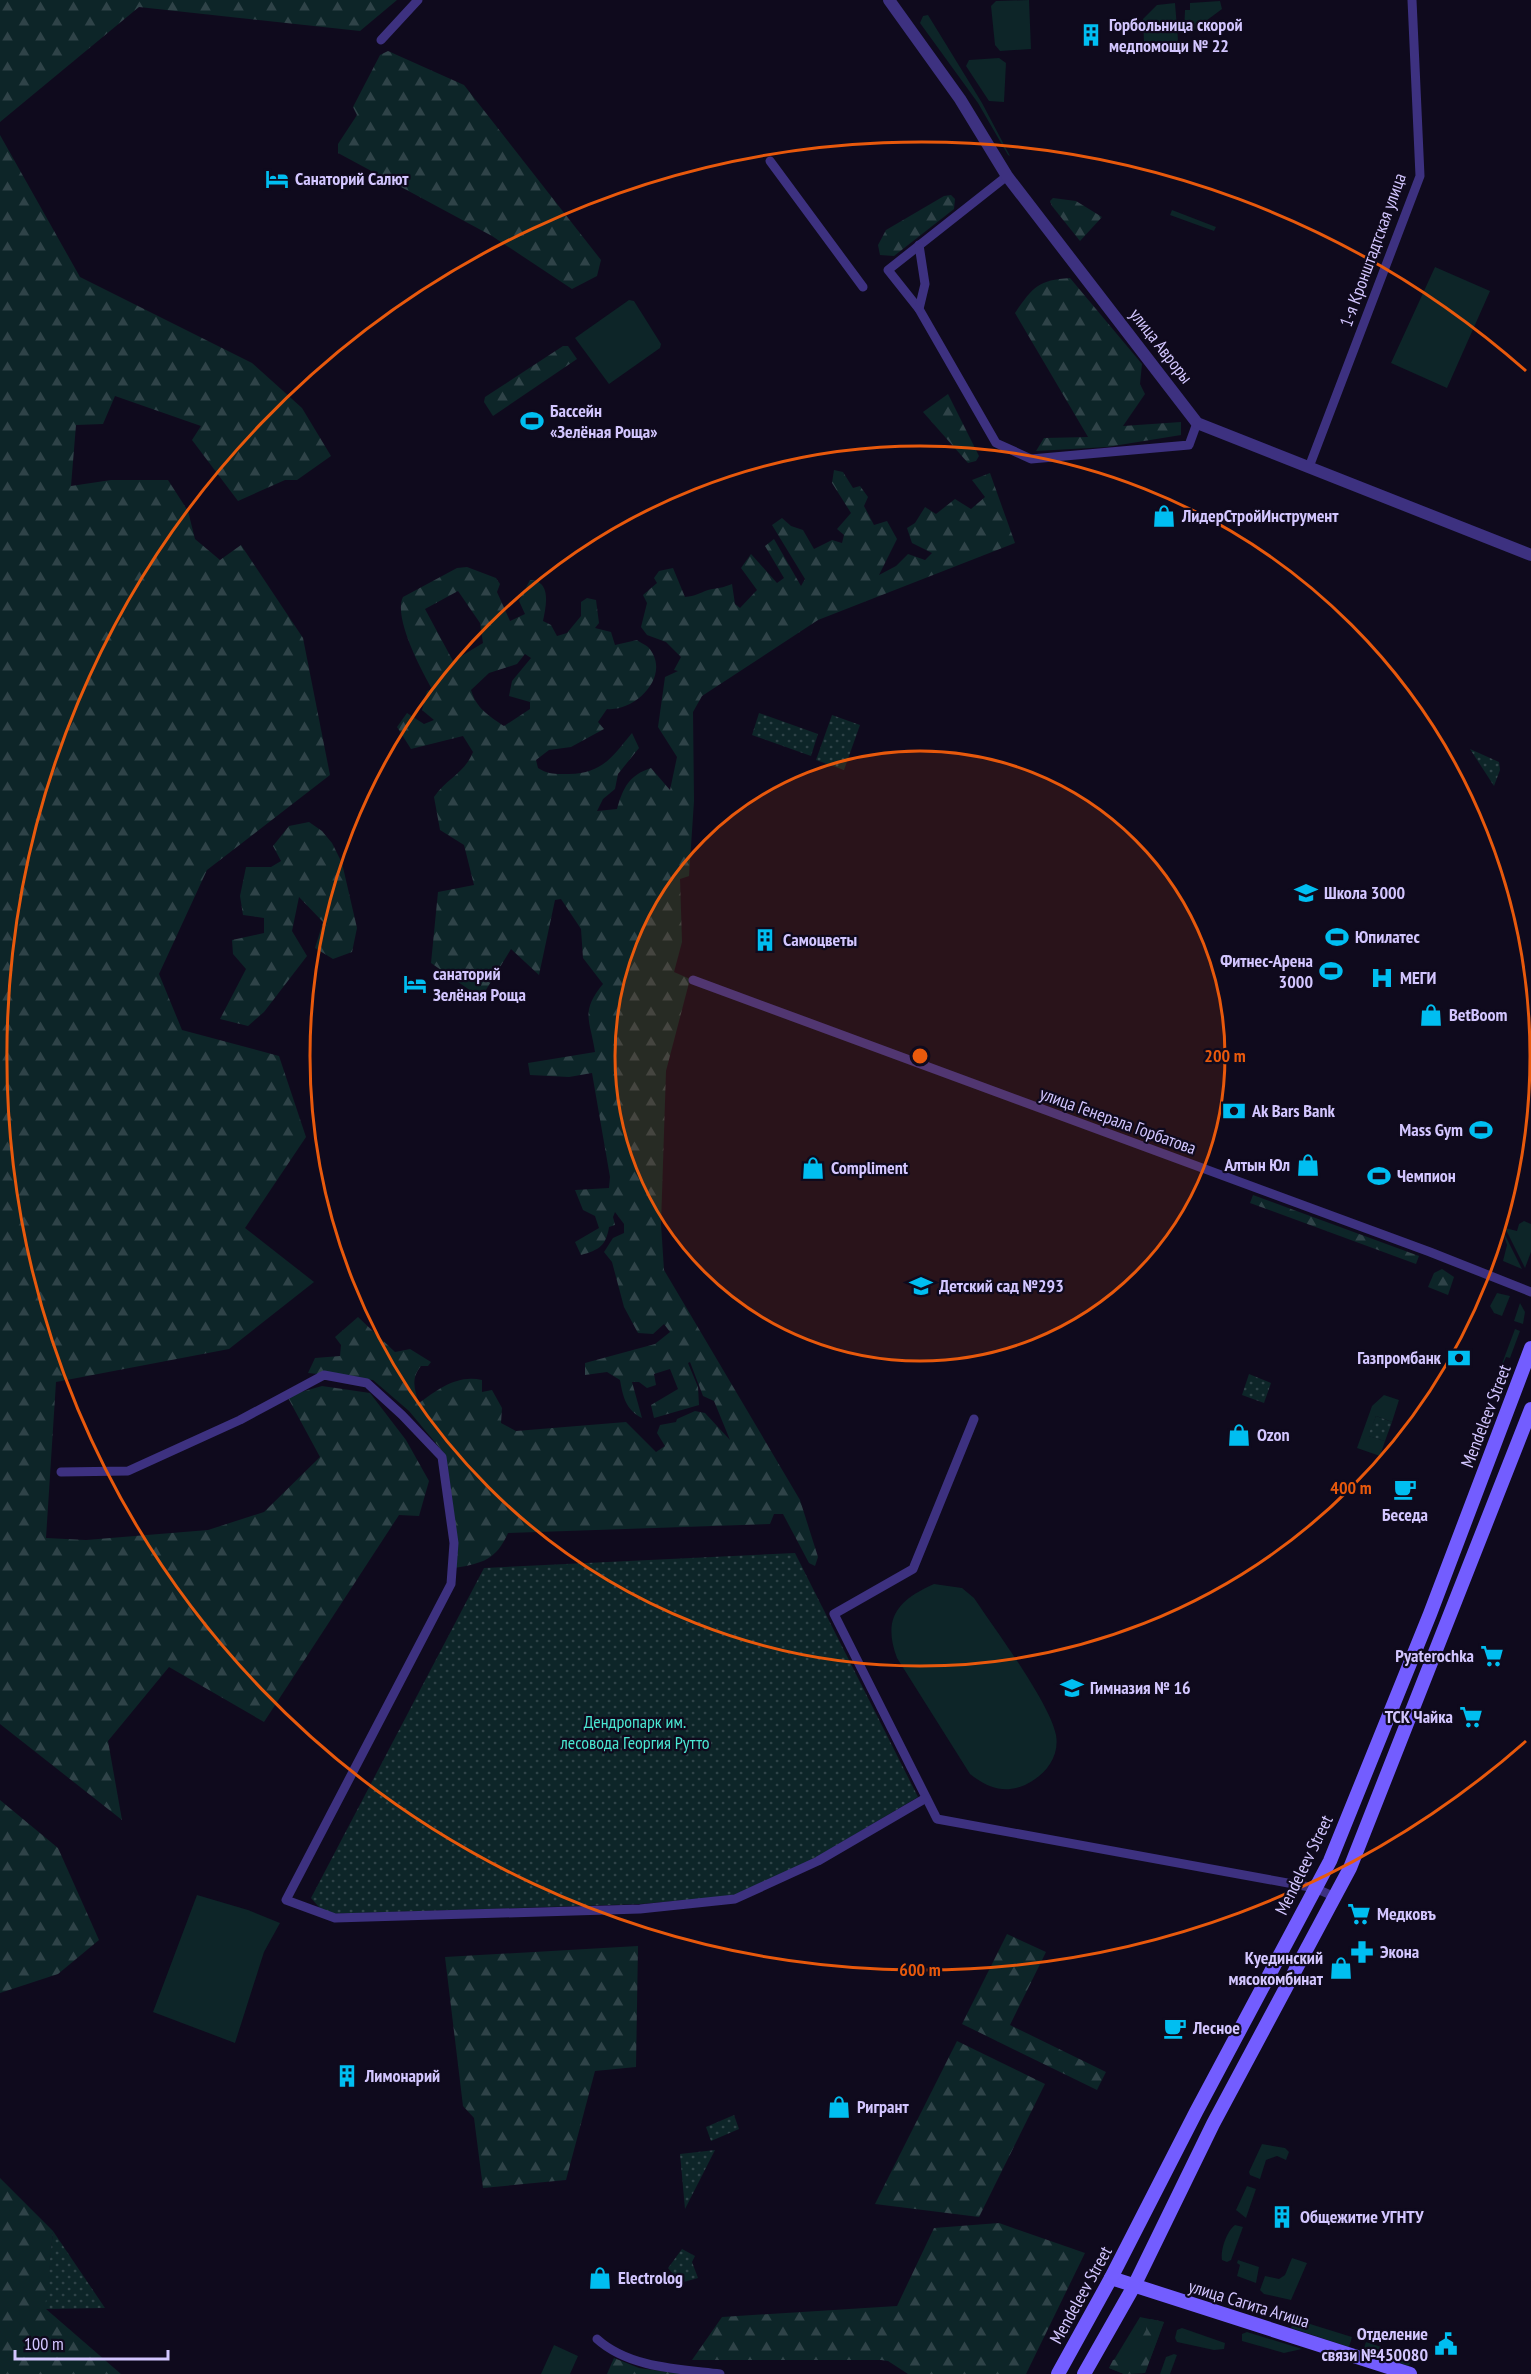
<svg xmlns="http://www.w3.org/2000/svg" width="1531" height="2374" font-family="'PT Sans Narrow',sans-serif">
<defs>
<pattern id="forest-firs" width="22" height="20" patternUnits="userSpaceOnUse" patternTransform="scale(1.5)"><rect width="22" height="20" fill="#0d2528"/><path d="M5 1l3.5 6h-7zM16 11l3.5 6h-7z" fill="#2f4348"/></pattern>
<pattern id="park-dots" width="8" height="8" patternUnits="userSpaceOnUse" patternTransform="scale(1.5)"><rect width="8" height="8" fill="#0d2528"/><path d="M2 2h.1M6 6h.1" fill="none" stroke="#2f4348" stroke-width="1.8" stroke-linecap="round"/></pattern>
</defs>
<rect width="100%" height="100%" fill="#0f0a1d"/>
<g fill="#0d2528">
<polygon points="1029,0 1031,49 1000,51 995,45 991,6 996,1"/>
<polygon points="1220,1 1222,9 1191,32 1184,32 1185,10 1190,10 1190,3"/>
<polygon points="1175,3 1178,40 1175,44 1148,46 1144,42 1143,19 1157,5"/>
<polygon points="928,15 982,103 1010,156 1008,155 978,103 920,23 923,16"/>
<polygon points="999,58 1006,63 1004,102 989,101 966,66 969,60"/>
<polygon points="1172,210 1216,227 1214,231 1170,215"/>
<polygon points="1435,267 1490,291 1447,388 1391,363"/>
<polygon points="629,300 634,301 661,344 660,348 609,384 575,338"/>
<polygon points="1524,1221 1531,1224 1531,1252 1525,1268 1505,1228 1517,1231 1519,1224"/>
<polygon points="1502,1229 1522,1269 1503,1261 1507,1245"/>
<polygon points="1497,1293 1510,1296 1502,1316 1494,1313 1490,1306"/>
<polygon points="1520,1303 1525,1312 1523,1324 1514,1321"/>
<polygon points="1515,1329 1520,1331 1510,1358 1506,1357 1494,1385"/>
<polygon points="1384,1395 1399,1400 1392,1422 1376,1416 1369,1436 1385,1441 1380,1456 1357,1448 1372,1406"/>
<path d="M 934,1584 L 962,1588 L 974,1598 C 994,1628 1050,1703 1056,1735 C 1060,1758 1044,1776 1025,1785 C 1004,1794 988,1788 970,1774 L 897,1658 C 882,1618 898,1600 934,1584 Z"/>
<polygon points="197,1895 248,1910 280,1923 264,1952 235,2043 153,2012"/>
<polygon points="1262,2144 1285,2148 1289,2152 1286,2160 1277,2156 1266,2160 1260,2179 1250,2175 1249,2172"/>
<polygon points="1247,2186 1256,2189 1246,2218 1236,2210"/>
<path d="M 1235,2225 L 1243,2227 L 1231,2260 L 1227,2262 L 1222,2260 C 1220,2250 1227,2231 1235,2225 Z"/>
<polygon points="1292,2258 1307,2263 1291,2300 1264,2294 1260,2290 1265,2276 1279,2279 1285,2275"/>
<polygon points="1238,2260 1259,2267 1256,2283 1237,2276 1240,2265 1237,2263"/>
<polygon points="1140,2317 1164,2322 1145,2373 1124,2374 1109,2368"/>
<polygon points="1294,2319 1352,2337 1349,2347 1291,2328"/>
<polygon points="1182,2328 1225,2343 1224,2349 1214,2350 1177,2342 1175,2338 1177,2330"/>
<polygon points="1247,2332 1302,2349 1284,2353 1242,2341 1242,2334"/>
<polygon points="1366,2342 1412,2357 1409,2366 1363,2351"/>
<polygon points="554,2345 578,2356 570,2374 541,2374"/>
<polygon points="1174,2354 1177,2355 1170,2374 1160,2374 1166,2357"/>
</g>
<g fill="url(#forest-firs)" fill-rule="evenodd">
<polygon points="0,0 397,0 360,31 139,7 0,122"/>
<polygon points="388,51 464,85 601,260 597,276 572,289 492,236 338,153 338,144 357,115 353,107 380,55"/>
<polygon points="0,135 80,277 252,363 302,408 331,456 297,480 285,480 238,501 192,440 201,426 115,396 103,424 76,425 71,486 111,480 168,480 188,511 195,539 220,560 241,545 303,638 330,775 207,870 159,974 182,1030 279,1056 306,1137 245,1228 314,1282 229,1349 56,1382 46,1538 86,1540 208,1530 264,1512 320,1457 287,1396 322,1386 370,1393 406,1440 429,1481 419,1516 399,1515 264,1722 169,1667 108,1741 122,1820 0,1724"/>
<polygon points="951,195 955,199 954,209 894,256 880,255 878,245 886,230 944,196"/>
<polygon points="1053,198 1076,201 1102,217 1080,241 1052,206 1050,201"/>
<path d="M 1070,278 L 1142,364 L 1140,384 L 1145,394 L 1123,426 L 1181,422 L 1181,435 L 1107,447 L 1036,451 L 1044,438 L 1088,437 L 1015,313 C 1033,287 1038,280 1070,278 Z"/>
<polygon points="563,346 568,346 577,359 493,416 484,402 485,397"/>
<polygon points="948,394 979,456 976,461 968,463 923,412"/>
<path d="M 834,470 L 843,472 L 853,488 L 860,486 L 868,497 L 864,506 L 874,525 L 887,521 L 897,539 L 879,575 L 896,566 L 908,554 L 925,560 L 932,553 L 912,543 L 907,528 L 915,523 L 925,507 L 936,514 L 955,499 L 971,509 L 985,497 L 972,480 L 990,473 L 1015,543 L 818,620 L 702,696 L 693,712 L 694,801 L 689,876 L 680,879 L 682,942 L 674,972 L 690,979 L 666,1071 L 661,1224 L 664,1270 L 800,1500 L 818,1557 L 815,1566 L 809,1563 L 783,1514 L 774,1514 L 770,1524 L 508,1533 C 496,1560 483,1563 455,1568 L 444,1453 L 409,1411 L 373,1380 L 308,1373 L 315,1358 L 340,1356 L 341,1345 L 335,1337 L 358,1317 L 395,1352 L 410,1349 L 431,1362 L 428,1366 L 421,1366 C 411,1378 414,1389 419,1403 C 438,1389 458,1374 482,1380 L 482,1392 L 492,1390 L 502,1408 L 501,1423 L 516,1431 L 626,1422 L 656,1452 L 665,1446 L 657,1433 L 660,1425 L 676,1422 L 677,1419 L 695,1411 L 705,1413 L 730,1440 L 714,1401 L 703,1396 L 690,1362 L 688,1363 L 698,1387 L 699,1405 L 654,1418 L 651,1405 L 678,1389 L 670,1369 L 654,1374 L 656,1385 L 647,1388 L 639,1382 L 632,1382 L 642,1418 C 626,1410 623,1397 620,1380 L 607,1372 L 585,1375 L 585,1363 L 655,1344 L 670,1332 L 664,1324 L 653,1334 L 638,1333 L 624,1307 L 612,1262 L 604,1252 L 613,1238 L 624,1233 L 624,1224 L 615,1212 L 613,1217 L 615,1225 L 609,1227 C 606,1246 599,1250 581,1255 L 575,1242 L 599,1228 L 595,1216 L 583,1210 L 575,1190 L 609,1188 L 610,1177 L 592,1073 L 569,1077 L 530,1075 L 528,1063 L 595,1052 C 590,1019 580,1012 603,984 L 583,958 L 581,929 L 561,899 L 555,900 L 539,975 L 511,949 L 481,998 L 431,963 L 438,892 L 474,885 L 464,845 L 440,830 L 434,797 C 448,777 464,774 473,752 L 463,736 L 411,749 L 397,727 L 407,713 L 424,724 L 434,720 L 422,710 L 427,691 L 432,689 C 421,670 393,617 403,597 L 457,568 L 467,567 L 496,578 L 500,584 L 497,592 L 510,621 L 525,614 L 519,601 L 530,580 C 552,581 546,606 543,621 L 551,625 L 557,636 L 567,633 L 581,616 L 581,602 L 587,598 L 596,600 L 599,623 L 595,628 L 611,632 L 615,645 L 637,640 C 640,643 647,645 649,648 C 672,676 635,712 607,709 L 598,722 L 604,729 L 571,747 L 549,750 L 536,760 L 538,768 C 549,775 556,774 569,774 C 603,773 612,757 632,733 L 639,748 L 618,774 L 615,789 L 603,799 L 597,811 L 617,809 C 623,788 629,775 651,768 L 670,790 L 677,757 L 658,727 L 665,677 L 678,671 L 674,670 L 681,657 L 666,642 L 647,635 L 641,627 L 647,603 L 643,595 L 657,583 L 654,578 L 659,571 L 673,568 L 685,597 C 695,596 700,593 708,590 C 717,588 723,588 732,584 L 735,604 L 740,608 L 757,590 L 741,568 L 751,554 L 777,583 L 784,578 L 765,546 L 774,539 L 801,586 L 805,579 L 772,525 L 782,518 L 791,526 L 803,530 L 814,549 L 832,540 L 842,543 L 844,535 L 837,529 L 851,513 L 832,483 ZM 458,591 L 480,623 L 483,643 L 453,661 L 425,609 ZM 525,654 L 531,658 L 512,681 L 509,696 L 530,702 L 530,709 L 504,726 C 489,716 476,708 471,690 L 489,673 L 517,664 Z"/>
<polygon points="309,822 322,831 332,843 342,863 357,928 352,952 333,959 315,948 323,922 299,897 292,931 307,956 264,1012 248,1026 220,1019 246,969 233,954 232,940 264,933 264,918 243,915 240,896 246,867 271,867 281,861 273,846 289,826"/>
<polygon points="1253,1195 1419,1256 1416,1264 1250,1203"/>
<polygon points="1442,1269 1454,1277 1448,1295 1428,1287 1434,1273"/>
<polygon points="0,1800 58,1848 99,1940 58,1974 0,1993"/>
<polygon points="1007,1934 1046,1952 1010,2025 1106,2072 1097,2090 962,2024"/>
<polygon points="638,1946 636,2067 595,2071 566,2180 483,2188 474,2118 463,2106 445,1957"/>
<polygon points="957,2041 1045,2084 979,2217 875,2204"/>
<polygon points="0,2178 53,2231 46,2309 121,2374 0,2374"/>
<polygon points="999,2223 1085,2253 1026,2374 908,2374 888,2361 881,2360 692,2360 722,2317 897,2306 934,2228"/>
<polygon points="1151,2319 1164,2322 1145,2373 1124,2374 1109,2368 1113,2360 1132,2356 1146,2330 1147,2322"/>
<polygon points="614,2358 639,2368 683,2374 607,2374"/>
</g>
<g fill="url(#park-dots)">
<polygon points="759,713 818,734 811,756 752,735"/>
<polygon points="832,715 860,725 844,770 816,760"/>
<polygon points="1470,749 1499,762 1500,770 1494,786"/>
<polygon points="1249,1374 1271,1383 1264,1403 1242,1395"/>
<polygon points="1376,1416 1392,1422 1385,1441 1368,1436"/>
<polygon points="795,1553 918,1797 817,1857 733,1896 640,1904 325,1914 311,1898 484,1568"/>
<polygon points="734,2115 739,2129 711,2141 706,2127"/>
<polygon points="715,2150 685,2209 680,2154"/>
<polygon points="53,2231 105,2308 45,2309"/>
<polygon points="682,2249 695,2256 692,2262 698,2278 680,2283 668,2268"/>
</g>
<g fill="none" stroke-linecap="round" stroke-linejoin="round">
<g stroke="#3d3180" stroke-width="9">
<polyline points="381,40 418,0"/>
<polyline points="770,161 863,287"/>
<polyline points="1007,176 888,270 919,309 996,443 1031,459 1189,445 1197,423"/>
<polyline points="919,309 925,284 919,245"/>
<polyline points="1309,467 1420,176 1412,0"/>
<polyline points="693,980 1430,1252 1531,1292"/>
<polyline points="974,1419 913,1569 834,1614 937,1819 1315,1888 1335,1897"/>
<polyline points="61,1472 128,1471 240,1420 324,1375 367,1383 402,1415 442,1457 454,1543 451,1584 286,1900 335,1918 640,1909 735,1899 818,1861 926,1798"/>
<path d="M 597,2339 C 629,2368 679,2369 720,2374"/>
</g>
<polyline stroke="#3d3180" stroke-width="12" points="889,0 960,99 1007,176 1197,423 1531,555"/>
<g stroke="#735dff" stroke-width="14">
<polyline points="1111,2278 1410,2374"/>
<polyline points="1058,2374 1111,2278 1196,2112 1330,1861 1430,1614 1531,1348"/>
<polyline points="1084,2374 1134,2286 1213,2124 1350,1868 1531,1409"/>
</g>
</g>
<circle cx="920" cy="1056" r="305" fill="#e8590c" fill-opacity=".12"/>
<g fill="none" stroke="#e8590c" stroke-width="3">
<circle cx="920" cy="1056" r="305"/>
<circle cx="920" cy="1056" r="610"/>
<path d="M1526 1741A914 914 0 1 1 1526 371"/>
</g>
<defs>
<g id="building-bare" transform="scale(1.8)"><path d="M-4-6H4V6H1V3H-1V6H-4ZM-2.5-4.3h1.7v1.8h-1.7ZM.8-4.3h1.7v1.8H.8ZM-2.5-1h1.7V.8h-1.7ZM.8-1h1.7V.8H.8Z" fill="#00bef1" stroke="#0f0a1d" stroke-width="2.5" paint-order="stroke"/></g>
<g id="hotel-bare" transform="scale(1.8)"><path d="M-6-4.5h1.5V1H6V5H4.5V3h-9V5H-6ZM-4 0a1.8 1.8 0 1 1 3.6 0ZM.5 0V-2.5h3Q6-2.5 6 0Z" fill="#00bef1" stroke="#0f0a1d" stroke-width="2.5" paint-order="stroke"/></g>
<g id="stadium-bare" transform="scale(1.8)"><path d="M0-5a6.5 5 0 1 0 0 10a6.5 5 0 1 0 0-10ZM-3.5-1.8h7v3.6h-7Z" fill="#00bef1" stroke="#0f0a1d" stroke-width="2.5" paint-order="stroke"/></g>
<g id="shop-bare" transform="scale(1.8)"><path d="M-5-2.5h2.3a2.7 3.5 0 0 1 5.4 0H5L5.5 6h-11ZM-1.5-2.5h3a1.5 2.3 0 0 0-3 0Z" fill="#00bef1" stroke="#0f0a1d" stroke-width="2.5" paint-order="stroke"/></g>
<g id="school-bare" transform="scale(1.8)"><path d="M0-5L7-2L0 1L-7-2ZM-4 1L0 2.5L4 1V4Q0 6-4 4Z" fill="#00bef1" stroke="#0f0a1d" stroke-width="2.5" paint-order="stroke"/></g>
<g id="hospital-bare" transform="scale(1.8)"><path d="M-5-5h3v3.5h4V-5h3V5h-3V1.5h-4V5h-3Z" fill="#00bef1" stroke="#0f0a1d" stroke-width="2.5" paint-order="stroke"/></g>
<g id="bank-bare" transform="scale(1.8)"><path d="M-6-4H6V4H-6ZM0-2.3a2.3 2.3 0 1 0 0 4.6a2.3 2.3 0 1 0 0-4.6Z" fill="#00bef1" stroke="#0f0a1d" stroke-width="2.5" paint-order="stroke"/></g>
<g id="cafe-bare" transform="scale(1.8)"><path d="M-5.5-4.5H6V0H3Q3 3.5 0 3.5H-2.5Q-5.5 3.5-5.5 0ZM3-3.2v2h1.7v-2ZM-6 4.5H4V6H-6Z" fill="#00bef1" stroke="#0f0a1d" stroke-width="2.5" paint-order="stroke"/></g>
<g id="supermarket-bare" transform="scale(1.8)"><path d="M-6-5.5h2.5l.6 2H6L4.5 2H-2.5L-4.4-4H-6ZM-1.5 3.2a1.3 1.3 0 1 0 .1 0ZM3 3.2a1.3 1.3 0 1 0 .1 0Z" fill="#00bef1" stroke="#0f0a1d" stroke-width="2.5" paint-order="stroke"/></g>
<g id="pharmacy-bare" transform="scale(1.8)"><path d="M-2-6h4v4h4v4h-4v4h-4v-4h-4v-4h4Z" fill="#00bef1" stroke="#0f0a1d" stroke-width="2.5" paint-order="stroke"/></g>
<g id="civic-bare" transform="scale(1.8)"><path d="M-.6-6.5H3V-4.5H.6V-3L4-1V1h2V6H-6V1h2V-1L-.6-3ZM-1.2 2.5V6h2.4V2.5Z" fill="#00bef1" stroke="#0f0a1d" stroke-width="2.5" paint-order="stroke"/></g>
</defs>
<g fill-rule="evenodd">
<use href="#building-bare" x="1091" y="35"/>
<use href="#hotel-bare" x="277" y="179"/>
<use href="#stadium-bare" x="532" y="421"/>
<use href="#shop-bare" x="1164" y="516"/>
<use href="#school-bare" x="1306" y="893"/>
<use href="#stadium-bare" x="1337" y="937"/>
<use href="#building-bare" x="765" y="940"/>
<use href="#stadium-bare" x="1331" y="971"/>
<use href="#hospital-bare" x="1382" y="978"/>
<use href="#hotel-bare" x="415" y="984"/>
<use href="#shop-bare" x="1431" y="1015"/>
<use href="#bank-bare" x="1234" y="1111"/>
<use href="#stadium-bare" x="1481" y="1130"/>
<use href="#shop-bare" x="1308" y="1165"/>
<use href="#shop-bare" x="813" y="1168"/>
<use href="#stadium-bare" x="1379" y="1176"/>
<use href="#school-bare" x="921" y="1286"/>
<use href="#bank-bare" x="1459" y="1358"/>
<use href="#shop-bare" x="1239" y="1435"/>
<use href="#cafe-bare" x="1405" y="1489"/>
<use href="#supermarket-bare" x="1492" y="1656"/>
<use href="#school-bare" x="1072" y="1688"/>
<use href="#supermarket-bare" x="1471" y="1717"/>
<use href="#supermarket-bare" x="1359" y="1914"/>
<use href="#pharmacy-bare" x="1362" y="1952"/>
<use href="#shop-bare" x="1341" y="1968"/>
<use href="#cafe-bare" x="1175" y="2028"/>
<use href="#building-bare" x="347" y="2076"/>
<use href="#shop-bare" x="839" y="2107"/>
<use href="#building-bare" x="1282" y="2217"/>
<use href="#shop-bare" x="600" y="2278"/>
<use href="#civic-bare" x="1446" y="2344"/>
</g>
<g text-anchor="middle" stroke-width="4.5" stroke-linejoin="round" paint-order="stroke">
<g font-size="18" font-weight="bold" fill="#d3c6ff" stroke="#0f0a1d" text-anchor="start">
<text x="1109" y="31">Горбольница скорой<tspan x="1109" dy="21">медпомощи № 22</tspan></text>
<text x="295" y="185">Санаторий Салют</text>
<text x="550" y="417">Бассейн<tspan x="550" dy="21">«Зелёная Роща»</tspan></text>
<text x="1182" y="522">ЛидерСтройИнструмент</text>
<text x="1324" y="899">Школа 3000</text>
<text x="1355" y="943">Юпилатес</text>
<text x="783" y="946">Самоцветы</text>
<text x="1313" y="967" text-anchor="end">Фитнес-Арена<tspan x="1313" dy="21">3000</tspan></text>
<text x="433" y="980">санаторий<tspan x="433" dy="21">Зелёная Роща</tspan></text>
<text x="1400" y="984">МЕГИ</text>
<text x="1449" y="1021">BetBoom</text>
<text x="1252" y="1117">Ak Bars Bank</text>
<text x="1463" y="1136" text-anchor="end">Mass Gym</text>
<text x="1290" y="1171" text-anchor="end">Алтын Юл</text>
<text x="831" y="1174">Compliment</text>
<text x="1397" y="1182">Чемпион</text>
<text x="939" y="1292">Детский сад №293</text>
<text x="1441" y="1364" text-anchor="end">Газпромбанк</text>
<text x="1257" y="1441">Ozon</text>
<text x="1405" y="1521" text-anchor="middle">Беседа</text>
<text x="1474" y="1662" text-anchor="end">Pyaterochka</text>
<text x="1090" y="1694">Гимназия № 16</text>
<text x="1453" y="1723" text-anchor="end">ТСК Чайка</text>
<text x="1377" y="1920">Медковъ</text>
<text x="1380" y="1958">Экона</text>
<text x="1323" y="1964" text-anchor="end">Куединский<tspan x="1323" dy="21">мясокомбинат</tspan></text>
<text x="1193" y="2034">Лесное</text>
<text x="365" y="2082">Лимонарий</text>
<text x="857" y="2113">Ригрант</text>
<text x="1300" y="2223">Общежитие УГНТУ</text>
<text x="618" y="2284">Electrolog</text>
<text x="1428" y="2340" text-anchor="end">Отделение<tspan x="1428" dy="21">связи №450080</tspan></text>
</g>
<g font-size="18" fill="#d3c6ff" stroke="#0f0a1d">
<text transform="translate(1373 250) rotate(-70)" y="6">1-я Кронштадтская улица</text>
<text transform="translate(1161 346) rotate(52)" y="6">улица Авроры</text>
<text transform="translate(1118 1121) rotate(20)" y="6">улица Генерала Горбатова</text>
<text transform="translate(1486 1416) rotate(-69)" y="6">Mendeleev Street</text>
<text transform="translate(1304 1865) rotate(-64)" y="6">Mendeleev Street</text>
<text transform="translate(1081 2295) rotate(-61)" y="6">Mendeleev Street</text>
<text transform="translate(1249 2304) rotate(17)" y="6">улица Сагита Агиша</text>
</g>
<g font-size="18" fill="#4ae7d2" stroke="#0f0a1d">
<text x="635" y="1728">Дендропарк им.<tspan x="635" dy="21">лесовода Георгия Рутто</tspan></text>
</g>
</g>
<circle cx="920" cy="1056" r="9" fill="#e8590c" stroke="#0f0a1d" stroke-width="3"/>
<g font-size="18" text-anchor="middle" font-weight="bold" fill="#e8590c" stroke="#0f0a1d" stroke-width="4.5" stroke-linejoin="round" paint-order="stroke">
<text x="1225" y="1062">200 m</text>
<text x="1351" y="1494">400 m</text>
<text x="920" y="1976">600 m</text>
</g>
<path d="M15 2350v9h153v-9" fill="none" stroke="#d3c6ff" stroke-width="3"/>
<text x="24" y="2350" font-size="18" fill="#d3c6ff" stroke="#0f0a1d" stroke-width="4.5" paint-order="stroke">100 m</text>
</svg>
